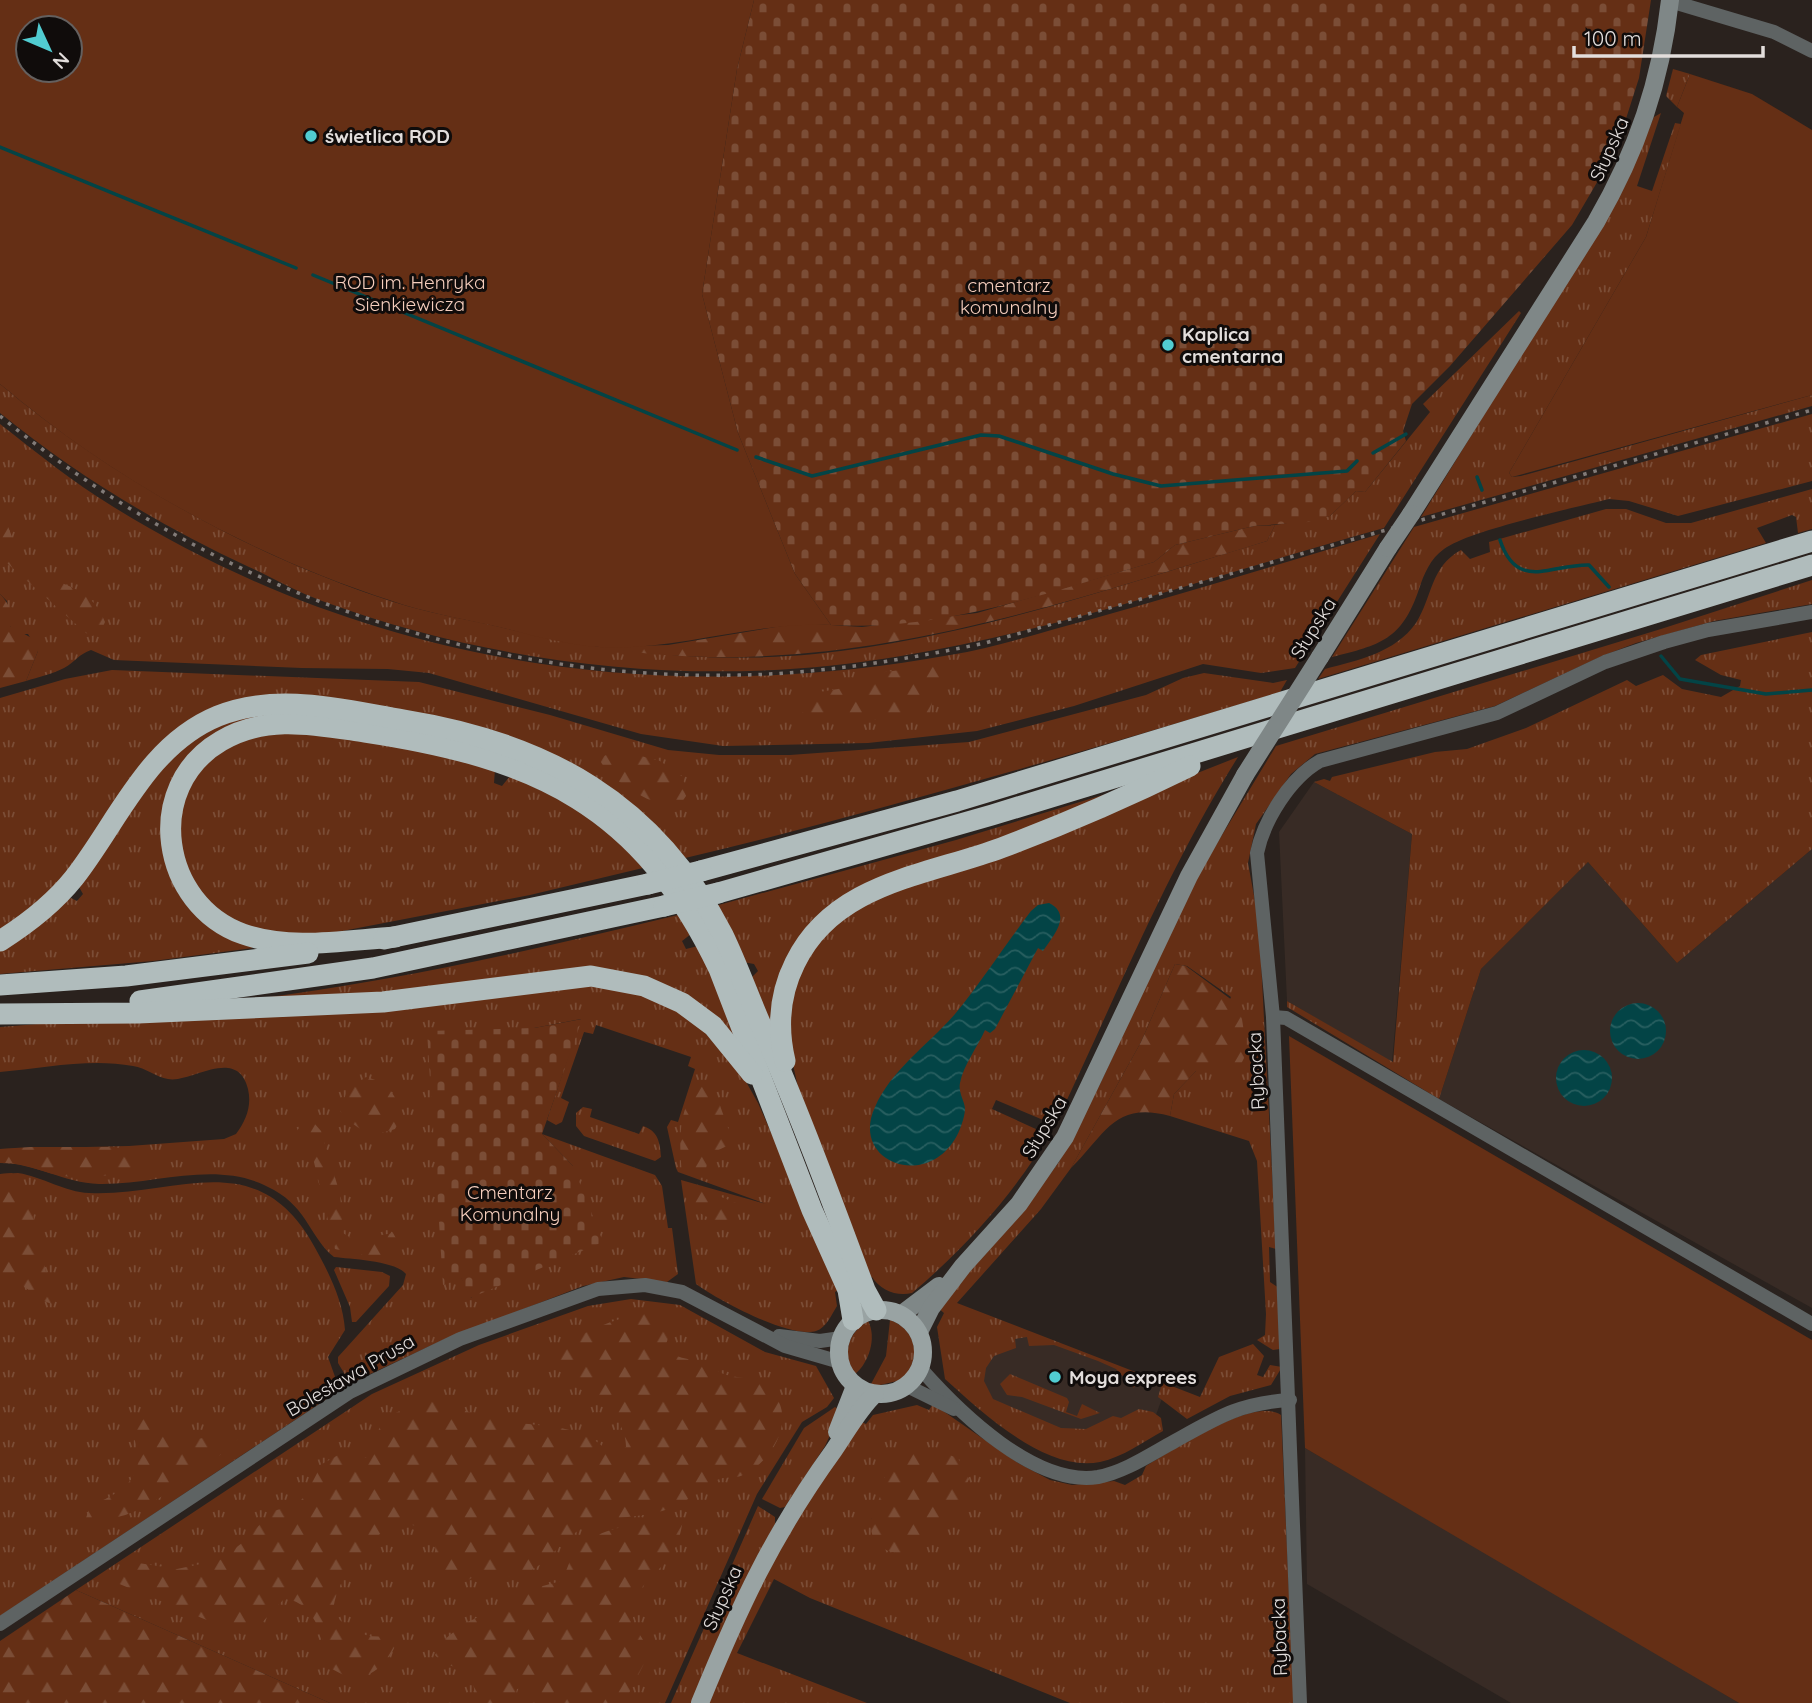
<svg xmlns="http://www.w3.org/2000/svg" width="1812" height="1703" font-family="Quicksand,sans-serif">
<defs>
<pattern id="grass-tufts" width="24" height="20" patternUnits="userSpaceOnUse" patternTransform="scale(1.75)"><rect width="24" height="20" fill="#652f15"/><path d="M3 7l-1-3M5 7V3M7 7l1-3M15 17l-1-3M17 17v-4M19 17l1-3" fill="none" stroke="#7b4d36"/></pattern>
<pattern id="forest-firs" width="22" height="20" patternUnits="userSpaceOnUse" patternTransform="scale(1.75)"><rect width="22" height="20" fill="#652f15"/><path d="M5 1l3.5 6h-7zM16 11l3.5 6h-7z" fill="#7b4d36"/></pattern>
<pattern id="cemetery-stones" width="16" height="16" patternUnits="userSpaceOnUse" patternTransform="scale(1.75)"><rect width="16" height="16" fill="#652f15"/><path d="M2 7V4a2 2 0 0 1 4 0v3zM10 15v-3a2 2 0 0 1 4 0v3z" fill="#7b4d36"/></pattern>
<pattern id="water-waves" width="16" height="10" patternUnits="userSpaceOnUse" patternTransform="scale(1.75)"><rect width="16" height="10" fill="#034446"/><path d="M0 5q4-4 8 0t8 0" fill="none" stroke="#285f60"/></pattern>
</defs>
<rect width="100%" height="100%" fill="#2a221e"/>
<g fill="#382b25">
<polygon points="1314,782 1412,834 1392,1063 1287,1001 1279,832"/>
<polygon points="1812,849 1812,1308 1439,1099 1481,969 1588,862 1677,963"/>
<polygon points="956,1304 1167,1385 1153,1423 1108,1448 998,1407 974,1386"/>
<polygon points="1305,1448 1639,1642 1739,1703 1511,1703 1307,1584"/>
</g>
<g fill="url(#grass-tufts)" fill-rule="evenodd">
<polygon points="1673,69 1690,74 1677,107 1666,96"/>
<polygon points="1661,113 1637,186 1652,191 1675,123 1681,124 1646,237 1509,473 1512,477 1521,476 1812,395 1812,406 1421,517 1623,189 1654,117"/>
<path d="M 1519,311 L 1521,313 L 1384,528 C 1224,572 1065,629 901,656 C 710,689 504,668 322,601 C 297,592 273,578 249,567 C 159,525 76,475 0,413 L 0,384 C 111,478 256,558 394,602 C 429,613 465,619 500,627 C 604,652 708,664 815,654 C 970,638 1118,586 1267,541 L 1275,525 L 1330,516 L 1356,491 L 1365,492 L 1430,412 L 1423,404 Z"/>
<path d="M 1812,414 L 1812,481 L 1678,516 L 1629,501 L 1609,499 C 1574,508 1469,530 1444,549 C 1430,559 1424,574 1419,589 C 1402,640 1380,645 1332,657 L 1414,527 Z"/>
<path d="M 0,424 C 37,453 73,482 112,506 C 368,665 657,708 950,655 C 998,647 1045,631 1092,619 C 1188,592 1284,563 1380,534 L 1295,668 L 1261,673 L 1203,664 L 1074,706 L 977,731 L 868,743 L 723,746 L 641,734 L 429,673 L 388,669 L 302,668 L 114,660 L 91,650 C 79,654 75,662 64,668 C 53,674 38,677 26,681 L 38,651 L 28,634 L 19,634 L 10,626 L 7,601 L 0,594 Z"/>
<path d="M 1812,489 L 1812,529 L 1798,533 L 1796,517 L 1792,515 L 1757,528 L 1766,543 L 1318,679 L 1325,669 C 1358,660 1395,653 1416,623 C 1433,596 1430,567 1461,550 L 1470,559 L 1490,552 L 1489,542 L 1606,509 L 1626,509 L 1666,523 L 1691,523 Z"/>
<path d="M 1812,580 L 1812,604 L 1714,621 L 1636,643 L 1602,656 L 1495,706 L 1315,754 L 1291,774 L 1256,824 L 1248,863 L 1259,923 L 1276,1249 L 1269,1247 L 1270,1282 L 1279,1288 L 1280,1349 L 1273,1350 L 1257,1340 L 1265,1335 L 1266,1314 L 1257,1161 L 1249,1141 L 1170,1116 L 1174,1094 L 1196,1071 L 1231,997 L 1187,966 L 1175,964 L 1141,1042 L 1071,1168 L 1041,1209 L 957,1303 L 1200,1397 L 1219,1357 L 1253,1344 L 1264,1356 L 1257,1375 L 1263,1377 L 1270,1365 L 1282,1367 L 1271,1385 L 1230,1396 L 1187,1419 L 1158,1397 L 1161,1387 L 1138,1378 L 1134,1388 L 1116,1369 L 1098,1361 L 1054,1345 L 1029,1346 L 1027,1337 L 1015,1339 L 1016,1348 L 994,1356 L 986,1368 L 984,1381 L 993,1399 L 1061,1428 L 1086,1429 L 1113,1416 L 1121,1418 L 1139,1409 L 1153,1412 L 1161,1418 L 1163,1431 C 1143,1442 1123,1457 1100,1462 C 1046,1473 983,1413 945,1379 L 937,1327 L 944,1313 L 938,1308 L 1025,1208 L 1059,1162 L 1100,1084 L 1196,878 L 1276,746 L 1661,629 Z"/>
<polygon points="1812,632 1812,849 1677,963 1588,862 1481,969 1439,1099 1287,1007 1287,1001 1393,1062 1412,834 1314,782 1324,779 1330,781 1332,777 1435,752 1467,749 1526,728 1627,680 1636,686 1663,675 1682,689 1721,697 1740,686 1741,680 1721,675 1695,660 1701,655"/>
<path d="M 112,670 L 419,682 L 550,715 L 668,750 L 719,755 L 790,755 L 969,742 L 1146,695 L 1183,678 L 1204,673 L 1273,683 L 1287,680 L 1280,692 C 1081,752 883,811 681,859 L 589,776 L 212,711 L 56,888 L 0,933 L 0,698 L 65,679 Z"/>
<path d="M 292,710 C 444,727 558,744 667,862 L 661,864 C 629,827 593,798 550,775 C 491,744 308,702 245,721 C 207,733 178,763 166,801 C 156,834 164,874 184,902 C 195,915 209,928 225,935 C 233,940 247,942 253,948 L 153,961 L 0,974 L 0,948 C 14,939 61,899 71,898 L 77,901 L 83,894 L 79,887 L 83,876 C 145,794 173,711 292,710 Z"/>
<polygon points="291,730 405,745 495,769 494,783 502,786 510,776 585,811 647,867 530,895 332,933 261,933 208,906 182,862 180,811 193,779 218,752 244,738"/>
<path d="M 1238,757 C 1165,873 1114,1002 1055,1125 L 996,1100 L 992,1109 L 1049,1135 C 1013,1195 965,1248 912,1293 C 897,1297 880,1290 872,1277 L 865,1279 L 798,1087 L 789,1047 L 789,1003 L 805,957 L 847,911 Z"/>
<polygon points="1119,790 826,910 773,1040 751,978 758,971 754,964 743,962 715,906 956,840"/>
<path d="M 682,914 L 691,934 L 682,941 L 686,949 L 698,946 L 747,1056 L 660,985 L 481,985 L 211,1004 C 370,987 527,952 682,914 Z"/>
<path d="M 562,983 L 626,988 L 691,1017 L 740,1071 L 758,1103 L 840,1289 L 835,1292 L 837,1306 C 832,1314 826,1328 816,1331 C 790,1339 718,1300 696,1284 L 681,1180 L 766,1204 L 678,1172 L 676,1168 L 667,1127 L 671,1120 L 678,1122 L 695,1069 L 688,1066 L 691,1057 L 596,1025 L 593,1034 L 584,1032 L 561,1098 L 569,1102 L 562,1122 L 556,1125 L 547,1120 L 581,1019 L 534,1028 L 461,1277 L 471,1298 L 573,1166 L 542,1134 L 655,1175 L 662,1186 L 668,1228 L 672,1228 L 678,1274 L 667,1282 L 624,1277 L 583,1286 L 443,1340 L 357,1380 L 347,1378 L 338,1363 L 338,1357 L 403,1285 L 406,1274 C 396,1261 351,1259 334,1257 C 311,1239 308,1209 274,1190 C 219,1158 158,1185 99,1184 C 64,1183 36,1163 0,1163 L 0,1149 L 129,1146 L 224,1139 L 236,1134 C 246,1121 252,1106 248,1089 C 237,1045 190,1084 168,1079 C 156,1077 146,1068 133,1066 C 91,1058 43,1068 0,1072 L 0,1027 Z"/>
<path d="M 583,1107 L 592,1109 L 590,1117 L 639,1134 L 643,1126 C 658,1131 660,1142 661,1157 L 655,1161 L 584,1136 L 576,1126 L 576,1113 Z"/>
<path d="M 18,1173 C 43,1177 65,1192 89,1193 C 176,1197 257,1143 314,1246 C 328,1271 343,1300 345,1330 L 328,1357 L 339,1388 L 337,1392 L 0,1616 L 0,1174 Z"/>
<polygon points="336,1267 382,1272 390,1276 389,1286 356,1322 352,1322 350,1307 334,1270"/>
<polygon points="631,1299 680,1305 765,1352 816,1366 834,1398 827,1407 802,1422 757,1494 665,1703 330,1703 76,1590 372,1394 479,1345 588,1306"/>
<path d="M 890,1320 C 918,1330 922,1361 901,1380 L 876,1386 L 871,1384 L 886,1356 Z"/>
<path d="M 868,1321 C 877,1337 869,1363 855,1374 C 841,1354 848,1333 868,1321 Z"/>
<polygon points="1010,1374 1067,1398 1069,1402 1066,1412 1077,1416 1082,1404 1100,1413 1081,1419 1022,1397 1007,1395 1000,1384"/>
<path d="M 933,1404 L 1018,1463 L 1050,1480 L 1072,1485 L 1114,1481 L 1125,1485 L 1142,1475 L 1146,1466 C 1172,1451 1253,1396 1281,1415 L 1294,1703 L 1070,1703 L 810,1598 L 774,1579 L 737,1653 L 867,1703 L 709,1703 L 764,1571 L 860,1421 L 866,1424 L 873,1415 L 917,1405 L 929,1410 ZM 900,1451 L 915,1451 L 871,1520 Z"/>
<polygon points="835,1407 841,1411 825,1446 785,1507 780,1508 762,1499 804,1428"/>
<polygon points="758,1506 775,1517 775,1524 733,1605 693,1703 671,1703"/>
</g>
<g fill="url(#forest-firs)">
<path d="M 0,512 C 11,527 14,548 21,557 C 47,589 89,578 105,622 L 100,633 L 92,636 L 86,633 L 0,557 Z"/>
<path d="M 1275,525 L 1267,541 C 1047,608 831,685 597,647 L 668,645 L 800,623 L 862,627 L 977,613 L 1154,562 L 1175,545 L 1254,526 Z"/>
<path d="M 0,594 C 10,604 12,613 10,626 L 37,641 L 38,651 L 26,681 L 0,688 Z"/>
<path d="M 956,663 L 961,665 L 942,674 L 936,682 L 930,713 C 889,725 834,718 792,711 L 792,704 L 807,694 L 844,688 L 885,672 Z"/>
<path d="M 618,750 L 660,761 L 683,777 L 686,796 L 677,809 C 654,806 607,780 599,758 Z"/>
<path d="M 1175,964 L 1186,966 L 1240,1006 L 1247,1052 L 1240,1066 L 1196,1071 L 1174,1094 L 1170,1116 C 1114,1101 1106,1134 1071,1168 L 1141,1042 Z"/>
<path d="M 366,1077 C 389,1083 394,1093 403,1115 L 395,1129 C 368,1138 359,1131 340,1111 L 347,1091 Z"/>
<path d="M 704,1085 L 718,1100 L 732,1139 L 729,1145 L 710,1154 C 702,1175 712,1179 682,1171 C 679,1146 677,1098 704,1085 Z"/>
<polygon points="314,1123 321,1131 340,1194 343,1233 354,1240 393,1233 398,1242 395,1254 381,1259 335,1249 312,1154 296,1132 302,1124"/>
<path d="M 30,1147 L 114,1147 L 142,1152 L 146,1159 L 140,1168 C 114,1176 84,1180 58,1175 C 37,1170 22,1162 0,1163 L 0,1149 Z"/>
<path d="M 12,1173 L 18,1180 L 21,1198 L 33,1214 L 48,1281 L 57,1296 L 52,1304 C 28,1297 30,1281 0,1279 L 0,1174 Z"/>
<polygon points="692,1185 741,1205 736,1217 718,1223 698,1212 684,1196 686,1188"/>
<path d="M 647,1310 L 671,1318 L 672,1327 L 665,1347 C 676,1360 687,1357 702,1363 C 709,1366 715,1371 721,1373 C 744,1382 766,1372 779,1402 C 791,1429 769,1463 743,1475 C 735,1479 725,1476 717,1480 C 698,1491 684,1505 662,1511 C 640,1518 616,1516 594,1523 C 564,1532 551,1565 521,1575 C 508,1579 493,1575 479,1574 C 457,1585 452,1594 431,1573 C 439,1530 442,1533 397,1521 C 368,1540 334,1579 333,1614 C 351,1630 363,1639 388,1636 L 395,1646 C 388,1664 373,1674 355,1681 L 332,1669 C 322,1642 319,1605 285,1598 L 255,1630 L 243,1635 L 117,1583 L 114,1574 L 132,1562 L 177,1569 L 220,1560 L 242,1543 L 273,1511 L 296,1505 L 305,1496 L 322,1464 L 340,1454 L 366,1458 C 375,1447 374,1439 380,1427 C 389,1410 419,1405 435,1398 C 454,1405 473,1415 491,1419 C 529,1428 582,1420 608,1452 L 616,1453 L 626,1447 C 626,1437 623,1431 619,1422 C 606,1394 594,1398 570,1384 C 566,1381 563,1376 561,1371 C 543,1338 625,1318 647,1310 Z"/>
<path d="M 135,1415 C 164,1415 162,1429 184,1436 C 204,1443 217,1432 238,1439 L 228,1450 C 187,1474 137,1529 86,1518 L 90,1506 C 133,1488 152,1468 127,1423 Z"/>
<path d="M 900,1450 L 935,1450 L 958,1458 L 969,1479 C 958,1505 945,1527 923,1545 C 902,1563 867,1550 871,1520 C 872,1512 878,1503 881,1494 C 885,1477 887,1464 900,1450 Z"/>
<path d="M 675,1517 L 683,1520 C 681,1531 679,1542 673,1552 C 660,1574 625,1591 634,1622 C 637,1632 645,1642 650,1652 L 624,1703 L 547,1703 L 529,1687 L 517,1689 L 514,1703 L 475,1703 C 475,1653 454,1678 435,1655 L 445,1639 L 465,1623 L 504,1606 L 532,1589 L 561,1581 C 567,1572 569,1559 576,1551 C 598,1525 644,1524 675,1517 Z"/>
<polygon points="76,1590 330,1703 0,1703 0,1641"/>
</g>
<g fill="url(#cemetery-stones)">
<path d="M 754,0 L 1651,0 L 1639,78 L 1616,150 L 1572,225 L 1450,366 L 1412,404 L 1403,431 L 1406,441 L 1365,492 L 1356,491 L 1330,516 L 1308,522 L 1254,526 L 1175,545 L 1154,562 C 1049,592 941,632 831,625 L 795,574 L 738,433 L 702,294 L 737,69 Z"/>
<polygon points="582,1019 542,1134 573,1166 603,1242 470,1298 461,1278 443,1285 427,1031 534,1028"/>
</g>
<g fill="#652f15" fill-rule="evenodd">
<path d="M 0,0 L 754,0 L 737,69 L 702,294 L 738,433 L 795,574 L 831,625 C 753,621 678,651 599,647 C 563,645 525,633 490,625 C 457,618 424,612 392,601 C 251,555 113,480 0,384 ZM 28,28 L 70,28 L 70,70 L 28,70 Z"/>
<polygon points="1690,74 1752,94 1812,130 1812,395 1512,477 1509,473 1646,237 1684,113 1677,107"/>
<polygon points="1289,1036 1812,1340 1812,1703 1739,1703 1305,1448"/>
</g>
<g fill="url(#water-waves)">
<path d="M 1049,903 C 1073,915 1053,936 1043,951 L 1038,948 L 995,1029 L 990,1033 L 985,1030 C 978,1046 963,1066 960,1083 C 958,1093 965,1101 965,1109 C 965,1117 959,1133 955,1139 C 924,1190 850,1161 875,1107 C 891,1070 929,1044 955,1014 C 982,981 1005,945 1031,911 L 1038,905 Z"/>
<circle cx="1638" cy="1031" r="28"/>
<circle cx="1584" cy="1078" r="28"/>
</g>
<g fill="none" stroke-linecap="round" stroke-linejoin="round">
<g stroke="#034446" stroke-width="3.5">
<polyline points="0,147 296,268"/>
<polyline points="313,275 737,450"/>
<polyline points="1373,453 1406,434"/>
<polyline points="756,457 812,476 981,435 999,436 1113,474 1161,486 1347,471 1357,461"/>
<polyline points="1477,477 1482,490"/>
<path d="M 1500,540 C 1517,592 1551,564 1589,565 L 1609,587"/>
<polyline points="1661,656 1680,679 1766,694 1812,690"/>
</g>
<g stroke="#5e6363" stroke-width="14">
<polyline points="1670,1 1774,32 1812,51"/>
<polyline points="1273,1017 1286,1018 1812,1324"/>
<polyline points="779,1336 820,1341 841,1338"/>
<path d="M 921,1369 C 959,1412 1035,1487 1098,1477 C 1125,1472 1151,1454 1175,1441 C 1218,1417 1240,1403 1290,1400"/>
<polyline points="907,1386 954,1409"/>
<polyline points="0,1624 350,1392 460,1339 598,1289 645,1285 682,1292 785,1346 840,1362"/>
<path d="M 1300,1703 L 1273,1017 L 1257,853 C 1264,820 1290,778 1320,761 L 1497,713 L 1605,662 L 1664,642 L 1708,630 L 1812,612"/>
</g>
<g stroke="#7f8787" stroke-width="18">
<path d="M 1411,514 L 1596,222 C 1637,151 1661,81 1670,0"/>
<polyline points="1320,657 1388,548"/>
<polyline points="902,1314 939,1286"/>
<polyline points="919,1332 931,1308 963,1266 1019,1204 1065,1137 1189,876 1245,775"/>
</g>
<g stroke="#99a3a3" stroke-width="18">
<circle cx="881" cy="1352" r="42"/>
<polyline points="837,1432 855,1386"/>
<path d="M 700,1703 C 739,1607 773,1534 834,1450 C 847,1431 859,1409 875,1394"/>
</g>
<g stroke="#b0bcbc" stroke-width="21">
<polyline points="701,871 957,801 1812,541"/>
<polyline points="718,893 992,815 1812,565"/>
<path d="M 395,937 C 347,940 290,951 243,934 C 161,905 142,787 221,741 C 266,714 316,725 365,732 C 537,758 641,805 719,969 L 812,1210 L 848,1290 L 853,1320"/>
<polyline points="384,939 648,884"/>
<path d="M 0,941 C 27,924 54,903 74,878 C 118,822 147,745 218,716 C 278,692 343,710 404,720 C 546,743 655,802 723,935 C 737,964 748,995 761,1025 C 799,1112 832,1201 865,1290 L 876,1310"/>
<polyline points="0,985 126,976 308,953"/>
<polyline points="140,1001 373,968 664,906"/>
<polyline points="0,1014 138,1013 383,1002 591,976 644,986 682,1003 713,1026 752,1074"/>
<path d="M 785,1061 C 777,1027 779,995 795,963 C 834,883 925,876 1001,848 C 1065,824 1129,796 1190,766"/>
</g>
<path stroke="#827b78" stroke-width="3.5" stroke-dasharray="3.5 7" stroke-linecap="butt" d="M 0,416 C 213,592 493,688 770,674 C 842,670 914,658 985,643 L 1812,410"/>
<g stroke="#7f8787" stroke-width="18">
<polyline points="1388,548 1411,514"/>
<polyline points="1245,775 1320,657"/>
</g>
<g stroke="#b0bcbc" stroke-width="21">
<polyline points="648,884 701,871"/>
<polyline points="664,906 718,893"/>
</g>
</g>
<g fill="#51ccd1" stroke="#100c0b" stroke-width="2.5">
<circle cx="311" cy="136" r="7"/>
<circle cx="1168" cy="345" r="7"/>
<circle cx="1055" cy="1377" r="7"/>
</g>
<g text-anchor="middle" stroke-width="6" stroke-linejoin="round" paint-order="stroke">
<g font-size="19" font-weight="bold" fill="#e3dedc" stroke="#100c0b" text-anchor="start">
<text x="325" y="143">świetlica ROD</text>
<text x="1182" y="341">Kaplica<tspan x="1182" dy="22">cmentarna</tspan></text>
<text x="1069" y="1384">Moya exprees</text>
</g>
<g font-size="19" fill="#e3dedc" stroke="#100c0b">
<text transform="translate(1609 149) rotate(-66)" y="7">Słupska</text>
<text transform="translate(1313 628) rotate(-58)" y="7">Słupska</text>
<text transform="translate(1256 1071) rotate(-93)" y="7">Rybacka</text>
<text transform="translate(1044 1127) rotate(-59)" y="7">Słupska</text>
<text transform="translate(350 1375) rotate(-30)" y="7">Bolesława Prusa</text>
<text transform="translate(722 1598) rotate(-66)" y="7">Słupska</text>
<text transform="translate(1279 1637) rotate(-92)" y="7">Rybacka</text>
</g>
<g font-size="19" fill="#f6cebd" stroke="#100c0b">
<text x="410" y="289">ROD im. Henryka<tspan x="410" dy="22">Sienkiewicza</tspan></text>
<text x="1009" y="292">cmentarz<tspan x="1009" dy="22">komunalny</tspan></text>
<text x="510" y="1199">Cmentarz<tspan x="510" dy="22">Komunalny</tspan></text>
</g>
</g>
<g transform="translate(49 49) rotate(134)"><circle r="33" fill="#100c0b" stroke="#64605f" stroke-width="2"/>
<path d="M0-5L12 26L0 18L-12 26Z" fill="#51ccd1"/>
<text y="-10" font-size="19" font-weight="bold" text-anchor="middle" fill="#e3dedc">N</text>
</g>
<path d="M1574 46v10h189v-10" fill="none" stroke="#e3dedc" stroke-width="3.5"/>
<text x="1584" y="46" font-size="21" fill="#e3dedc" stroke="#100c0b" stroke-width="5" paint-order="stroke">100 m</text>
</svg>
